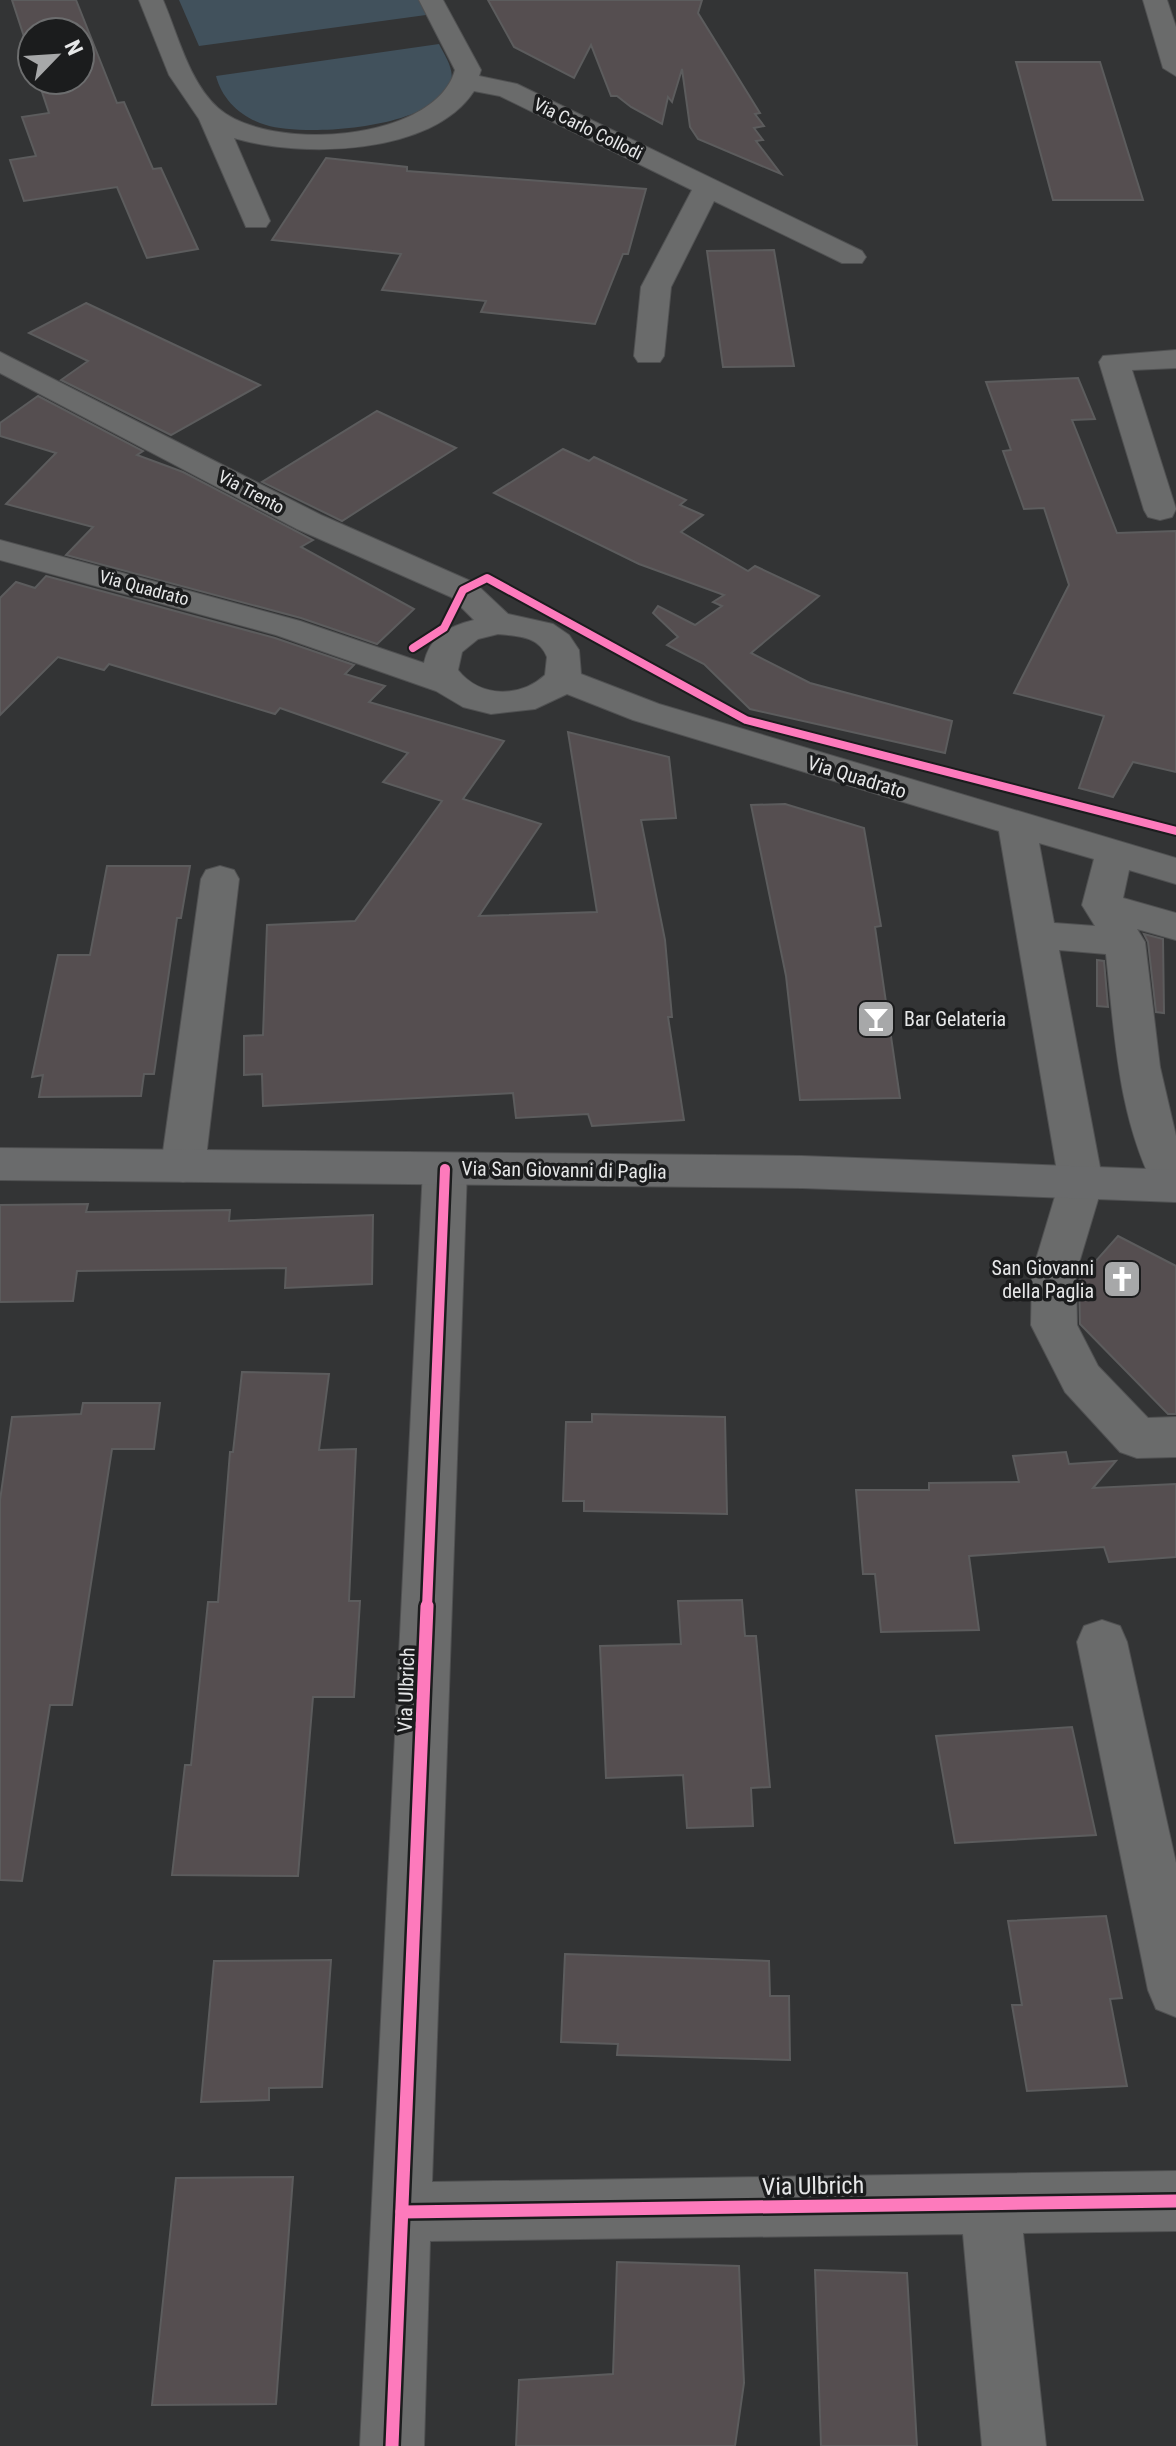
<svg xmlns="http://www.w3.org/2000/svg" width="1176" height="2446" font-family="'Roboto Condensed',sans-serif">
<rect width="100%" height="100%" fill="#333435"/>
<g fill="#41515c">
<polygon points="179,0 419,0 426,15 199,46"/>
<path d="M 439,44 C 445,56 456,71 450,84 C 432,129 305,137 266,125 C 242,118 222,100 216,76 Z"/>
</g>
<g fill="#554e50" stroke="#5c5c5d" stroke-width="2">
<polygon points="12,0 76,0 117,103 124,102 153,169 161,168 198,249 147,258 117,187 24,201 10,160 36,156 22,117 49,113 38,80 80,80 80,32 32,32 32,61"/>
<polygon points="488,0 702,0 698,13 760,113 755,114 764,126 754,128 763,140 756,141 781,174 698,139 690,127 682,69 672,102 668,97 662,124 631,107 617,96 611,96 591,45 574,78 514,47"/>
<polygon points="1016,62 1100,62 1143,200 1053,200"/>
<polygon points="326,158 407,167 407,171 646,189 628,254 623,254 595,324 481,312 486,301 382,290 401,254 272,240"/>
<polygon points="774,250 794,366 723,367 707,251"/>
<polygon points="86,303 209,361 260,385 171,435 61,380 88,361 29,333"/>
<polygon points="1078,378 1095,419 1072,420 1117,533 1176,531 1176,772 1133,762 1113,797 1079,788 1104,716 1014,693 1069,585 1044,508 1024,509 1003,451 1011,450 986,382"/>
<polygon points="38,396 143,451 137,455 183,472 313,540 301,547 414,609 377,644 301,618 66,555 93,527 6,504 56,453 0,436 0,423"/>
<polygon points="377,411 456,448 342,521 262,482"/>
<polygon points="563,449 589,461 594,457 686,500 680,505 703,515 681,532 748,571 755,566 819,596 751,653 810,683 952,721 945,753 750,709 704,664 667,645 678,637 653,613 658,606 695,625 722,606 713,602 724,595 639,564 494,493"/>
<polygon points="46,576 275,638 354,665 345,674 385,686 369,702 504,741 463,799 541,824 479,916 597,912 568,732 669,757 676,818 641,820 665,940 672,1017 668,1017 684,1120 592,1126 588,1114 516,1118 513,1093 263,1106 262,1074 244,1075 244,1036 263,1035 267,925 355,921 442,801 383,782 408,753 280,708 275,714 109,664 104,670 58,657 0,715 0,598 16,582 35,588"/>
<polygon points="785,804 864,828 881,926 875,927 900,1098 800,1100 786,976 751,805"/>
<polygon points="107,866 190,866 181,918 177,918 154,1074 144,1074 141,1096 39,1097 43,1075 32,1077 58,955 90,955"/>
<polygon points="1144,934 1163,939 1164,1013 1156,1012 1148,942"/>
<polygon points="1097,960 1104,961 1108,1007 1097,1006"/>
<polygon points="88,1204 86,1212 230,1210 229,1221 373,1215 372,1284 285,1288 286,1268 77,1271 73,1301 0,1302 0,1205"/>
<polygon points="1118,1236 1176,1266 1176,1414 1168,1414 1080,1324 1079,1280"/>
<polygon points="242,1372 329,1374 319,1450 356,1449 349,1601 360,1601 354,1697 313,1697 298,1876 172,1875 185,1765 191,1765 208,1602 218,1602 230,1452 233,1452"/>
<polygon points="83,1403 160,1403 154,1449 112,1449 72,1705 50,1705 22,1881 0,1880 0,1500 12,1417 81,1414"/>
<polygon points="592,1414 725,1417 727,1514 584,1511 584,1501 563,1501 566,1422 592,1422"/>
<polygon points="1066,1452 1069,1464 1116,1461 1093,1488 1176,1484 1176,1557 1109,1562 1104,1547 969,1556 979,1630 881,1632 875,1574 863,1574 856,1490 929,1490 929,1483 1019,1482 1013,1456"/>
<polygon points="742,1600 745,1636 756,1636 770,1787 751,1788 753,1826 687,1828 683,1775 606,1778 600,1646 681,1644 678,1601"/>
<polygon points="1072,1727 1096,1835 955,1843 936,1736"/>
<polygon points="1106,1916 1122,1998 1110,1999 1127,2086 1027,2091 1012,2005 1022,2005 1008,1921"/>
<polygon points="565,1954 769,1961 770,1996 789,1996 790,2060 617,2055 618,2044 561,2042"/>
<polygon points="331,1960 322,2087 269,2088 269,2100 201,2102 214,1961"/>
<polygon points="293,2177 276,2404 152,2405 176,2178"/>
<polygon points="617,2262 739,2266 744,2383 735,2446 516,2446 519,2380 613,2374"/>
<polygon points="815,2270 907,2273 917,2446 821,2446"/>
</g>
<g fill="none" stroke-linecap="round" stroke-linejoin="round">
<g stroke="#505152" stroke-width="2">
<g id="minor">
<path d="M 139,0 L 163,0 C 178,35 189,82 218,108 C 269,153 435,142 455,70 L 419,0 L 443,0 L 481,70 L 479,76 L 517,84 L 862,251 L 866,257 L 862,263 L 842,263 L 714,201 L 671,287 L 664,356 L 660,362 L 638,362 L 634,356 L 641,287 L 692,190 L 500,96 L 474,91 C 432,156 300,158 234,138 L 270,221 L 266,227 L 246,227 L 199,119 L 169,75 Z"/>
<polygon points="1143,0 1167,0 1176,27 1176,76 1163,68"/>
<polygon points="1176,350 1176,368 1132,370 1176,509 1172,517 1160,520 1148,517 1144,510 1099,362 1103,356"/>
<path d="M 0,352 L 321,515 L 475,583 L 508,614 L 553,624 L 569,635 L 579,650 L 581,674 L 659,704 L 1176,858 L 1176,884 L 1129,870 L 1123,898 L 1176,913 L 1176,940 L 1137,929 L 1145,942 L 1160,1067 L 1176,1136 L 1176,1202 L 1160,1198 C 1118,1122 1115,1038 1106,954 L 1059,950 L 1103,1183 L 1076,1273 L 1077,1325 L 1098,1366 L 1148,1418 L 1176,1417 L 1176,1457 L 1137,1458 L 1120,1452 L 1065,1392 L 1031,1325 L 1032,1273 L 1059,1183 L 999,831 L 633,720 L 567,694 L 535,709 L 491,714 L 463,707 L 436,691 L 276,635 L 0,560 L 0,540 L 300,621 L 424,663 C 430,636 449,626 474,620 L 451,597 L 297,529 L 0,373 ZM 498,634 C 518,636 539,636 547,657 L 545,675 C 520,698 480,698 458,670 L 462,652 L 478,639 ZM 1039,843 L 1094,859 L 1082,905 L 1095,926 L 1054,923 Z"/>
<polygon points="220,866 234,870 239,879 205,1166 198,1177 183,1182 168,1177 161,1166 201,879 206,870"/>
<polygon points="445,1153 460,1158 467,1169 432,2182 1176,2171 1176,2231 1023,2233 1046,2446 982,2446 963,2234 430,2241 424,2446 360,2446 423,1169 430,1158"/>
<polygon points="1102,1620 1120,1626 1127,1642 1176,1863 1176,2017 1156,2009 1148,1990 1077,1642 1084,1626"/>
</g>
</g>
<g stroke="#505152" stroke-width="2">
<polygon id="major" points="0,1148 802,1156 1176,1170 1176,1202 802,1188 0,1180"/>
</g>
<use href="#minor" fill="#6a6b6b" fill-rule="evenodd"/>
<use href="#major" fill="#6a6b6c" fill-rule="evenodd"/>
<g stroke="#1b1c1d" stroke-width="12">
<polyline id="cycleway-far2" points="413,648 444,628 463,590 487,578 746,720 1176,831"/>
</g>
<g stroke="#1b1c1d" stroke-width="15">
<polyline id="cycleway-far1" points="427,1608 445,1169"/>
</g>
<g stroke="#1b1c1d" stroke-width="18">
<g id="cycleway">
<polyline points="402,2212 1176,2201"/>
<polyline points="392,2446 427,1606"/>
</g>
</g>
<use href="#cycleway-far2" stroke="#fd7abc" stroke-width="8"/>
<use href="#cycleway-far1" stroke="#fd7abc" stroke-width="10"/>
<use href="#cycleway" stroke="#fd7abc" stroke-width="13"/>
</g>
<defs>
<g id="bar-square" transform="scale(2)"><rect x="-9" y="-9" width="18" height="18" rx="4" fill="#a7a8a9" stroke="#1b1c1d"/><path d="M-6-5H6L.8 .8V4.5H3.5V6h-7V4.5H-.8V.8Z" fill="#fff"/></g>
<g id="church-square" transform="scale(2)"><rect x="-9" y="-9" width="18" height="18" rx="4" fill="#a7a8a9" stroke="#1b1c1d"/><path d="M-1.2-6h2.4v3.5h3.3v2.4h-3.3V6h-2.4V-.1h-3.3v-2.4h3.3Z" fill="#fff"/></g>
</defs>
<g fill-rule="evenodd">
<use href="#bar-square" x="876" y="1019"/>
<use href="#church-square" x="1122" y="1279"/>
</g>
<g text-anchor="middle" stroke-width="7" stroke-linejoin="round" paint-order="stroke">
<g font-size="18" fill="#e6e7e8" stroke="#1b1c1d">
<text transform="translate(588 129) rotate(26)" y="6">Via Carlo Collodi</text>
<text transform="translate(251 492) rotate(28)" y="6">Via Trento</text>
<text transform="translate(144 588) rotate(15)" y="6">Via Quadrato</text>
</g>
<g font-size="20" fill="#e6e7e8" stroke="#1b1c1d">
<text transform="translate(857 777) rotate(17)" y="7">Via Quadrato</text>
<text transform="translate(564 1170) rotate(1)" y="7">Via San Giovanni di Paglia</text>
<text transform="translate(406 1690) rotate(-88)" y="7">Via Ulbrich</text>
</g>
<g font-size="20" fill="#e6e7e8" stroke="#1b1c1d" text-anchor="start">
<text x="904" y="1026">Bar Gelateria</text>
<text x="1094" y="1275" text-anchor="end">San Giovanni<tspan x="1094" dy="23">della Paglia</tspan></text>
</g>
<g font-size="24" fill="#e6e7e8" stroke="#1b1c1d">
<text transform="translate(813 2186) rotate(-1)" y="8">Via Ulbrich</text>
</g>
</g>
<g transform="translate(56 56) rotate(65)"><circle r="38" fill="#1b1c1d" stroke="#6c6d6e" stroke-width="2"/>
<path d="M0-6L14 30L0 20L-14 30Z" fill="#a7a8a9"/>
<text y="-12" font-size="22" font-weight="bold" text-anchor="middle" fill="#e6e7e8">N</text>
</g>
</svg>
